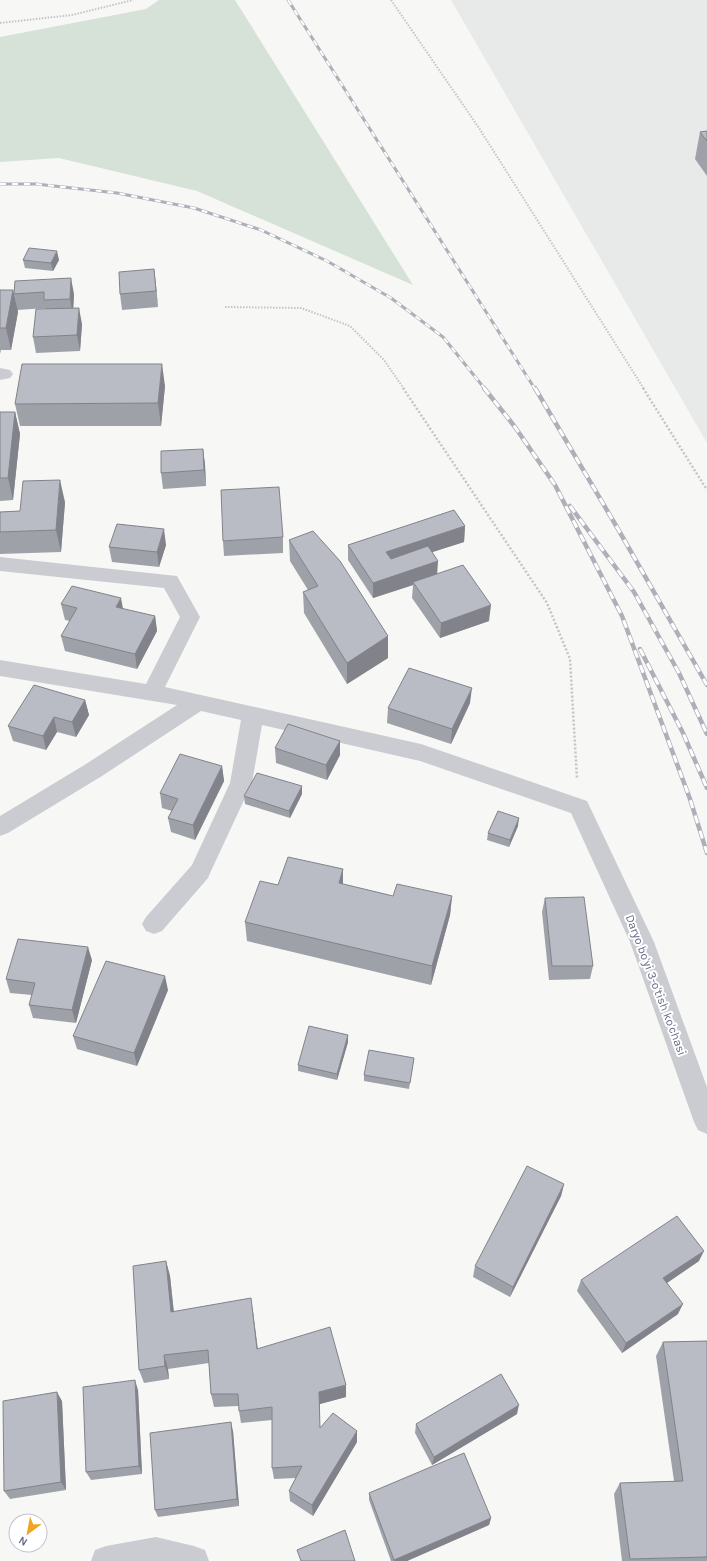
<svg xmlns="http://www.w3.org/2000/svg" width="707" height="1561" font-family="Karla,sans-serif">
<rect width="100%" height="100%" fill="#f7f8f5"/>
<polygon fill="#e8e9e9" points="451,0 707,0 707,443"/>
<polygon fill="#d6e1d7" points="159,0 235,0 413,285 197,191 59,158 0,162 0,37 146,9"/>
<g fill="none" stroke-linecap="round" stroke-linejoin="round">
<g stroke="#c4c4c7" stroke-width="2" stroke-dasharray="1.5 1.5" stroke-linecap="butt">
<polyline points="391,0 479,128 644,389"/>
<polyline points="0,23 72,15 133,0"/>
<polyline points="225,307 301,308 350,326 384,360 404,389"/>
</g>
<g stroke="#c4c4c7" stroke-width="2.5" stroke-dasharray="2 2" stroke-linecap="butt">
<polyline points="403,388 547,603 570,659 577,779"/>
<polyline points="643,388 707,490"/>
</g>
<g fill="#cbccd1" fill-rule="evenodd">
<polygon points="0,368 10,370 13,374 10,378 0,380"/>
<polygon points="0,557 177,576 200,617 165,687 421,744 587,801 654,942 707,1087 707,1134 698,1130 694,1122 630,942 571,813 420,761 262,725 252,783 211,871 208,878 162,931 154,934 146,931 142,924 146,917 192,865 230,783 241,720 201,711 102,776 8,833 0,836 0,816 86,764 177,705 0,676 0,660 146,684 180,617 164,588 0,571"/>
<polygon points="156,1537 194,1546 205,1550 209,1561 91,1561 95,1550 106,1546"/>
</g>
<g stroke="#aeafb8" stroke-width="3">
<g id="rail-far1">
<polyline points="288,0 535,389"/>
<polyline points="0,184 36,184 117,193 194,208 261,230 327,261 391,298 443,337 485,389"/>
</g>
</g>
<g stroke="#aeafb8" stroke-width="4.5">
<g id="rail">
<polyline points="484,388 515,427 555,485 622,616 690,799 707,853"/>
<polyline points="535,388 618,529 707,685"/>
<polyline points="570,506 634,592 679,673 707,734"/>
<polyline points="640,649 683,733 707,788"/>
</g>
</g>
<use href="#rail-far1" stroke="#fff" stroke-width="2" stroke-dasharray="6" stroke-linecap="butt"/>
<use href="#rail" stroke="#fff" stroke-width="3" stroke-dasharray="8" stroke-linecap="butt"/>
</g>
<g fill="#9fa1a9">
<polygon points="707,131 707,176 695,159 700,132"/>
<polygon points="23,260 59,260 53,271 25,268"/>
<polygon points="154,269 158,307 122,310 120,294"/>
<polygon points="15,281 74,294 73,308 82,324 80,351 36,353 33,337 46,308 17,310 14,294"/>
<polygon points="0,290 13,290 18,312 11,350 1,350 0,354"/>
<polygon points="165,386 161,426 20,426 15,404"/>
<polygon points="0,412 15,412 20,434 13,500 0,501"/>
<polygon points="203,449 205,465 206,486 163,489 161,473"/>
<polygon points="65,502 61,552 0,554 0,512 20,511"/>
<polygon points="465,526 464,542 432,552 437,574 489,621 440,638 412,598 413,585 373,598 348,560 348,545"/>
<polygon points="283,537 283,553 224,556 223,541"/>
<polygon points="289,540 388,636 388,658 347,684 304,613 303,592 308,590 290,561"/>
<polygon points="166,545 159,567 112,562 109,547"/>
<polygon points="61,604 155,616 157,631 137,669 65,651 61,636 70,621 65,620"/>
<polygon points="85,700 89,715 76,737 57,732 46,750 13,741 8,726"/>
<polygon points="470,703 451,744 387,723 388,708"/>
<polygon points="340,741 340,755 327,780 276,763 275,748"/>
<polygon points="222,766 224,781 195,840 171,832 168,818 172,811 162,808 160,793"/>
<polygon points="302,786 302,794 290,818 245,804 244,796"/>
<polygon points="518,826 509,847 487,840 488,833"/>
<polygon points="343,869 343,885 393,896 452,896 450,915 431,985 247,941 245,922 278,885"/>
<polygon points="545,898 593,966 590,979 549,980 542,912"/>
<polygon points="92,960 76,1023 33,1018 29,1005 32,995 10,993 6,979"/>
<polygon points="168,990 137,1066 77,1049 73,1036"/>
<polygon points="348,1035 348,1042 337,1080 298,1071 298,1065"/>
<polygon points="414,1058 409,1089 364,1081 364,1075"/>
<polygon points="564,1184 561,1196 510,1297 473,1277 475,1266"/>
<polygon points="166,1261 170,1276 174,1312 253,1312 258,1349 346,1397 320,1404 320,1428 357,1442 313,1516 290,1501 289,1491 296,1478 274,1479 272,1468 272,1420 241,1423 239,1411 239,1406 214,1407 211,1394 209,1363 168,1369 169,1379 144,1383 139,1370"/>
<polygon points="699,1261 667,1283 678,1314 622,1353 577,1291 581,1280"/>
<polygon points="707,1341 707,1561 622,1561 614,1494 620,1483 674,1481 656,1356 663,1342"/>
<polygon points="138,1390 142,1474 91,1480 86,1472"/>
<polygon points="62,1401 66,1490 10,1499 4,1491"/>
<polygon points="517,1414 432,1465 415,1433 416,1424"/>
<polygon points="233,1431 239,1506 158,1517 155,1510"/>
<polygon points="369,1493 491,1518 489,1525 407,1561 391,1561 369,1500"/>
</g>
<g fill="#82838a">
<polygon points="57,251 59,260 53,271 51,263"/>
<polygon points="154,269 156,285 158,307 156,291"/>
<polygon points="71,278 74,294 73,315 70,299"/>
<polygon points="13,290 18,312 11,350 6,328"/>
<polygon points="79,308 82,324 80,351 77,335"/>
<polygon points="162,364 165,386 161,426 158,403"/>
<polygon points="15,412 20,434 13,500 8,478"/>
<polygon points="203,449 205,465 206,486 204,470"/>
<polygon points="60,480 65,502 61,552 56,530"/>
<polygon points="465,526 464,542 386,567 386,552"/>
<polygon points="164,529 166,545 159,567 157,552"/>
<polygon points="438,561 437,577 413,582 413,585 373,598 373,583"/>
<polygon points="121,598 124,614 116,607"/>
<polygon points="491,605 489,621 440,638 441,623"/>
<polygon points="155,616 157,631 137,669 135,654"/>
<polygon points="388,636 388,658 347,684 347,663"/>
<polygon points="472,688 470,703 451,744 452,729"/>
<polygon points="85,700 89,715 76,737 72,722"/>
<polygon points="54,717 57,732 46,750 43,736"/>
<polygon points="340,741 340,755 327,780 326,765"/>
<polygon points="222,766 224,781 195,840 193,825"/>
<polygon points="302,786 302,794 290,818 289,811"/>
<polygon points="519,818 518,826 509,847 510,840"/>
<polygon points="343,869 343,889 339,883"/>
<polygon points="452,896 450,915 431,985 432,966"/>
<polygon points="88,947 92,960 76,1023 72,1010"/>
<polygon points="165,976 168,990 137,1066 134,1053"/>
<polygon points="348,1035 348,1042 337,1080 337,1074"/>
<polygon points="564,1184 561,1196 510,1297 513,1287"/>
<polygon points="704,1251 699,1261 658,1289 663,1278"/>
<polygon points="166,1261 170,1276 175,1326 171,1312"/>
<polygon points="251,1298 253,1312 259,1363 257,1349"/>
<polygon points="683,1304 678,1314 622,1353 626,1343"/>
<polygon points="164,1355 168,1369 169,1379 165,1366"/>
<polygon points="135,1380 138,1390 142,1474 139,1466"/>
<polygon points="346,1385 346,1397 320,1404 320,1440 319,1392"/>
<polygon points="57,1392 62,1401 66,1490 61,1482"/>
<polygon points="519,1405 517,1414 432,1465 434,1457"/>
<polygon points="231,1422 233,1431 239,1506 237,1499"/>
<polygon points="357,1431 357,1442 313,1516 312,1505"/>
<polygon points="491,1518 489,1525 407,1561 394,1561 394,1560"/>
</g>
<g fill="#b9bbc5" stroke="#82838a">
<polygon points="707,131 707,141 700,132"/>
<polygon points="29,248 57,251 51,263 23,260"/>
<polygon points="154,269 156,291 120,294 119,272"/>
<polygon points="71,278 70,299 44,300 44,292 14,294 15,281"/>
<polygon points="0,290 13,290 6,328 0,328"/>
<polygon points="79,308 77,335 33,337 36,309"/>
<polygon points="22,364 162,364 158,403 15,404"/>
<polygon points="0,412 15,412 8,478 0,478"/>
<polygon points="203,449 204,470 161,473 161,451"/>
<polygon points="60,480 56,530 0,532 0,512 20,511 23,481"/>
<polygon points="279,487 283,537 223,541 221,490"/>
<polygon points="454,510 465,526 386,552 391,559 428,546 438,561 373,583 348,545"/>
<polygon points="117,524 164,529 157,552 109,547"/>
<polygon points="313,531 340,561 388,636 347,663 303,592 318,586 289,540"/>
<polygon points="463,565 491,605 441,623 413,582"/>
<polygon points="72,586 121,598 116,607 155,616 135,654 61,636 77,608 61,604"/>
<polygon points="409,668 472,688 452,729 388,708"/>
<polygon points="34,685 85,700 72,722 54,717 43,736 8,726"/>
<polygon points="288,724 340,741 326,765 275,748"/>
<polygon points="180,754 222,766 193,825 168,818 178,799 160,793"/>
<polygon points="257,773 302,786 289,811 244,796"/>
<polygon points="498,811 519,818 510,840 488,833"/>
<polygon points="288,857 343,869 339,883 393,896 397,884 452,896 432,966 245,922 260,881 278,885"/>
<polygon points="584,897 593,966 552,966 545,898"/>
<polygon points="18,939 88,947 72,1010 29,1005 35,983 6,979"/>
<polygon points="106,961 165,976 134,1053 73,1036"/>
<polygon points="309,1026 348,1035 337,1074 298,1065"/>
<polygon points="369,1050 414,1058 410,1083 364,1075"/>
<polygon points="527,1166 564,1184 513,1287 475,1266"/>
<polygon points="677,1216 704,1251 663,1278 683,1304 626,1343 581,1280"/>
<polygon points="166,1261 171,1312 251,1298 257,1349 330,1327 346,1385 319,1392 320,1428 333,1413 357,1431 312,1505 289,1491 302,1466 272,1468 272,1407 239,1411 238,1394 211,1394 208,1350 164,1355 165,1366 139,1370 133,1266"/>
<polygon points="707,1341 707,1557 630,1559 620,1483 683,1481 663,1342"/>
<polygon points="501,1374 519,1405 434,1457 416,1424"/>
<polygon points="135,1380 139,1466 86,1472 83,1387"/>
<polygon points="57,1392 61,1482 4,1491 3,1401"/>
<polygon points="231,1422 237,1499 155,1510 150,1433"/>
<polygon points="464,1453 491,1518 394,1560 369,1493"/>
<polygon points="345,1530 355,1561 301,1561 297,1550"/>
</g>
<g text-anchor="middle" stroke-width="4" stroke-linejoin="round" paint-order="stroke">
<g font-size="12" fill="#656a89" stroke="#fff">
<text transform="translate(656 985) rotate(69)" y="4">Daryo bo'yi 3-o'tish ko'chasi</text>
</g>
</g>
<g transform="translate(28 1533) rotate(212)"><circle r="19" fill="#ffffff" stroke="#c1c3d0"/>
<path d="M0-3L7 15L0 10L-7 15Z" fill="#f1a41d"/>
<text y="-6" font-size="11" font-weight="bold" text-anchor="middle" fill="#656a89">N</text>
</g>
</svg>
